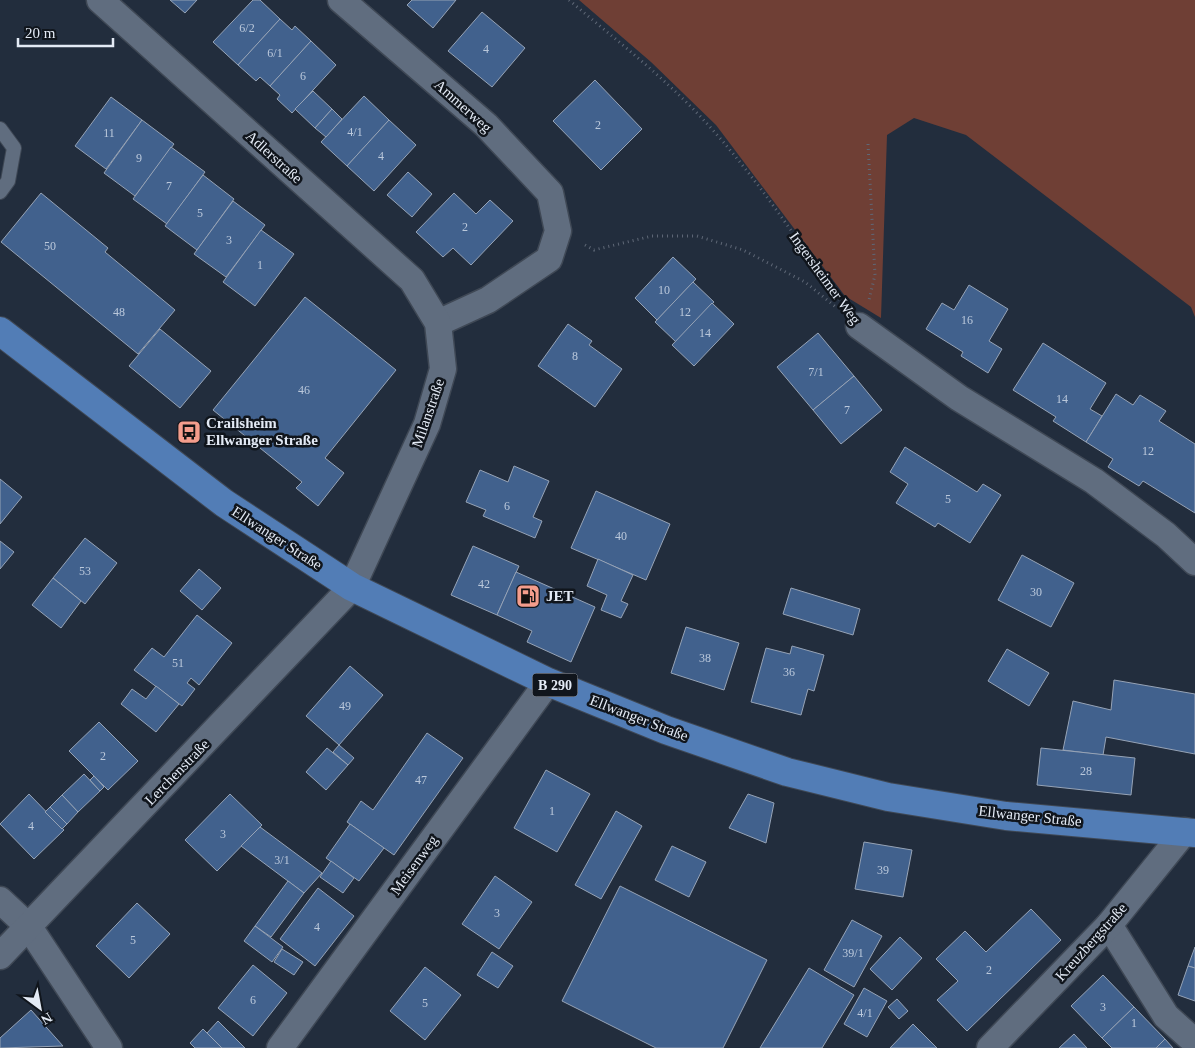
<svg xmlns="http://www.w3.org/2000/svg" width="1195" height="1048" font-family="Georgia,serif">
<rect width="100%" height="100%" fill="#222d3d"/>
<polygon fill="#6f3f35" points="579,0 1195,0 1195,317 1191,307 966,135 914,118 887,135 881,318 845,296 716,125 651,62"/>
<g fill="#41618d" stroke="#96a3b6">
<polygon points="170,0 197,0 185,13"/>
<polygon points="253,0 260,0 280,19 238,65 213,42"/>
<polygon points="412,0 456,0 433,28 407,5"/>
<polygon points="482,12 525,48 492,87 448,51"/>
<polygon points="280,19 292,30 295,26 311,41 270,86 260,77 256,81 238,65"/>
<polygon points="311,41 336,65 292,113 277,99 280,95 270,86"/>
<polygon points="595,80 642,129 601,170 553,121"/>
<polygon points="313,91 332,109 315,128 295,109"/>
<polygon points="364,96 389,120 347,166 321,142"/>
<polygon points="111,97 142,120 106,169 75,146"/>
<polygon points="332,109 342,119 326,137 315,128"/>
<polygon points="142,120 174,144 135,196 104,173"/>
<polygon points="389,120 416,145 374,191 347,166"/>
<polygon points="171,147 205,172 167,224 133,199"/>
<polygon points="408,172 432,194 412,217 387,195"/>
<polygon points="203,175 234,199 197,250 165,226"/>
<polygon points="41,193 108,248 105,252 175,310 138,354 1,242"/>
<polygon points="454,193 476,214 490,200 513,221 471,265 453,248 443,257 416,232"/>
<polygon points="233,201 265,225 226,277 194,254"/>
<polygon points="261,230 294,254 255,306 223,282"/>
<polygon points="673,257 696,279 657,320 635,298"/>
<polygon points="693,282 714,302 676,342 655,322"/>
<polygon points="969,285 1008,309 989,341 1002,349 988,373 961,356 963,352 926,329 942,303 954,310"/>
<polygon points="305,297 396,370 325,458 344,473 318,506 296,488 302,482 213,410"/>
<polygon points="712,303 734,324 694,366 672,345"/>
<polygon points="568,324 592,341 589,345 622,369 595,407 538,366"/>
<polygon points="160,329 211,371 180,408 129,366"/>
<polygon points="818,333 854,376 813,410 777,367"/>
<polygon points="1043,343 1106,383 1090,409 1102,416 1086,442 1053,421 1056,417 1013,390"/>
<polygon points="854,376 882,410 841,444 813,410"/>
<polygon points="1116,394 1133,405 1140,395 1166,411 1159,421 1195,444 1195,513 1143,481 1139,486 1108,467 1113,459 1086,442"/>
<polygon points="905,447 977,492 983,484 1001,495 970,543 938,523 935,527 896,503 908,484 890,472"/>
<polygon points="514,466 549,481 533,517 542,521 535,538 483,516 486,510 466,502 480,470 508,482"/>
<polygon points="0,479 22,497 0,524"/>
<polygon points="596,491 670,524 646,580 571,548"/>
<polygon points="85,538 117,563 85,604 53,578"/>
<polygon points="0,541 14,552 0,569"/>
<polygon points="473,546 519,566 497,615 451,595"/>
<polygon points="1022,555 1074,583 1051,627 998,600"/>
<polygon points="598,559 633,575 621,601 628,604 621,618 601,610 607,595 587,586"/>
<polygon points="199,569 221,588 202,610 180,591"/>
<polygon points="516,572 595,607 571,662 527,642 532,631 497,615"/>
<polygon points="53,578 81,601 61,628 32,605"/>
<polygon points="791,588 860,609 853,635 783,614"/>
<polygon points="197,615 232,643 199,685 191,678 187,683 195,689 182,706 134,670 152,648 164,657"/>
<polygon points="686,627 739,643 724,690 671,673"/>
<polygon points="792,646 824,655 814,691 808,689 801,715 751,702 766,648 790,654"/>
<polygon points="1007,649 1049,673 1029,706 988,681"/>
<polygon points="350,666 383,695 339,745 306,716"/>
<polygon points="1114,680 1195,694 1195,754 1106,737 1103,755 1063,750 1073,701 1111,710"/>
<polygon points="156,686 179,704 156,732 121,704 132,689 146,699"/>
<polygon points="99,722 138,761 108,790 69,751"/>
<polygon points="427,733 463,758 394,855 347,822 361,801 373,810"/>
<polygon points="339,745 354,758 348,765 333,752"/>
<polygon points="327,748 348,765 326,790 306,772"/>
<polygon points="1041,748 1135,758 1131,795 1037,785"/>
<polygon points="546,770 590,794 557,852 514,828"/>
<polygon points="84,774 100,791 78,812 62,795"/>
<polygon points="94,776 104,787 100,791 90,780"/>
<polygon points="29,794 64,830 34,859 0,824"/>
<polygon points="230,794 262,825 217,871 185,840"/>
<polygon points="748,794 774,803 766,843 729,828"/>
<polygon points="62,795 78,812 67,824 50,807"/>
<polygon points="50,807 67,824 62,829 45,812"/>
<polygon points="616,811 642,826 601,899 575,885"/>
<polygon points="350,824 384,848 359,881 326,858"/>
<polygon points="260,827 322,873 304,893 241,846"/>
<polygon points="864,842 912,850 903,897 855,889"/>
<polygon points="672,846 706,862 689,897 655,880"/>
<polygon points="331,861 354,878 343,893 320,877"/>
<polygon points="495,876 532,902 499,949 462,924"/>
<polygon points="288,881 304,893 271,937 255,926"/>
<polygon points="620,886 767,960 723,1048 656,1048 562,1001"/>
<polygon points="318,888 354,916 315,966 280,939"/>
<polygon points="137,903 170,934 129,978 96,946"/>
<polygon points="1031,909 1061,940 967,1031 937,1000 958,981 936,959 965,931 986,952"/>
<polygon points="852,920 882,936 854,987 824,970"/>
<polygon points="255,926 283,947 272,962 244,941"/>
<polygon points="900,937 922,958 892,990 870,969"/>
<polygon points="1195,947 1195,968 1188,966"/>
<polygon points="282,949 303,962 294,975 274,962"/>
<polygon points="492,952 513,966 498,988 477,975"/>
<polygon points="253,965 287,993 253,1036 218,1008"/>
<polygon points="1188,966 1195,968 1195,1001 1178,995"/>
<polygon points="425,967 461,995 425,1040 390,1011"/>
<polygon points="809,968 854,995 822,1048 760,1048"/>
<polygon points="1103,975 1134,1007 1102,1038 1071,1006"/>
<polygon points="864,988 887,1001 867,1037 844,1024"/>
<polygon points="897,999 908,1011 899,1019 888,1007"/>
<polygon points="1134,1007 1165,1039 1156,1048 1112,1048 1102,1038"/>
<polygon points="31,1010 63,1046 0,1048 0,1038"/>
<polygon points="218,1021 245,1048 222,1048 207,1033"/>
<polygon points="913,1024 937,1048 890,1048"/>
<polygon points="203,1029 222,1048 195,1048 190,1043"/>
<polygon points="1074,1034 1087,1048 1059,1048"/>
<polygon points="1165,1039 1173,1048 1156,1048"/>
</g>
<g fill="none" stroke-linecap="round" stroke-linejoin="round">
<g stroke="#3f4855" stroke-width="16">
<polyline id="lane" points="0,129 14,148 8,181 0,192"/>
</g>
<g stroke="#3f4855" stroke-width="29">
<g id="street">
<polyline points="341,0 486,125 550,193 558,231 549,259 488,300 438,323"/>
<polyline points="859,326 959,398 1094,481 1166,535 1195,562"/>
<polyline points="0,900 29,927 109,1048"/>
<polyline points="1109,925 1166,1016 1195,1042"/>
<polyline points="0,956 352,587 427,424 443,369 438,323 412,280 100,0"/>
<polyline points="280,1048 548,682"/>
<polyline points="990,1048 1109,925 1185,831"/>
</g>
</g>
<g stroke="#3f4855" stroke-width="30">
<polyline id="primary" points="0,331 224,503 352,587 548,682 666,730 787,772 888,797 1006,816 1195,833"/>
</g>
<g stroke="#5f6877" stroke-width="3" stroke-dasharray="1 4" stroke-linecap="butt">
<path d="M 569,0 C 617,41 668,80 710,127 C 759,181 800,244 842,303"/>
<polyline points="868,144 875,275 869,300"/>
<polyline points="585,245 594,250 652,236 697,236 743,250 805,282 837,308"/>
</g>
<use href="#lane" stroke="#606d7f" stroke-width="14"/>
<use href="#street" stroke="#606d7f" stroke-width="26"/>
<use href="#primary" stroke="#527db6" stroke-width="28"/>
</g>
<defs>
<g id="bus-square" transform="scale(1.25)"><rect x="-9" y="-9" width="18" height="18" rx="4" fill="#f49d8c" stroke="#10151c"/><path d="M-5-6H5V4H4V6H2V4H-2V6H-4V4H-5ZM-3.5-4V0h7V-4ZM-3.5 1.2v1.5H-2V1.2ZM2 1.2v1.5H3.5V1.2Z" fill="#111"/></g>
<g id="fuel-square" transform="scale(1.25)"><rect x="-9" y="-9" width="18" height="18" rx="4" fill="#f49d8c" stroke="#10151c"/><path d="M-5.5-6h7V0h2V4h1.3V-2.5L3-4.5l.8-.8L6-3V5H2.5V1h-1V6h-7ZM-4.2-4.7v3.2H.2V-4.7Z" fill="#111"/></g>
</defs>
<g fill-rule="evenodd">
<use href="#bus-square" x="189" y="432"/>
<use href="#fuel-square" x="528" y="596"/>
</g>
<g text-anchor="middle" stroke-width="5" stroke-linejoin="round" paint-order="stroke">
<g font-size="12" fill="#bac8db">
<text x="247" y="32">6/2</text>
<text x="486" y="53">4</text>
<text x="275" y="57">6/1</text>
<text x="303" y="80">6</text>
<text x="598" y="129">2</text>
<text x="355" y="136">4/1</text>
<text x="109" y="137">11</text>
<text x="381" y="160">4</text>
<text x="139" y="162">9</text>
<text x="169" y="190">7</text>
<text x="200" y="217">5</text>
<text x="465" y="231">2</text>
<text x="229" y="244">3</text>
<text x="50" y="250">50</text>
<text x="260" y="269">1</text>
<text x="664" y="294">10</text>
<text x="119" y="316">48</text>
<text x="685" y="316">12</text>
<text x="967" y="324">16</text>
<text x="705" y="337">14</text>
<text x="575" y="360">8</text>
<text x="816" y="376">7/1</text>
<text x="304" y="394">46</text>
<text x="1062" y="403">14</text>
<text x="847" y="414">7</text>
<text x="1148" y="455">12</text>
<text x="948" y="503">5</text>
<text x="507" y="510">6</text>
<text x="621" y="540">40</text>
<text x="85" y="575">53</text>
<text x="484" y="588">42</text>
<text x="1036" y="596">30</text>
<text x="705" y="662">38</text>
<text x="178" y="667">51</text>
<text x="789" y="676">36</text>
<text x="345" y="710">49</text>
<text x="103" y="760">2</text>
<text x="1086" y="775">28</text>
<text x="421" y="784">47</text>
<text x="552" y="815">1</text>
<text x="31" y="830">4</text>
<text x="223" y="838">3</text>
<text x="282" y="864">3/1</text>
<text x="883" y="874">39</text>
<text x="497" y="917">3</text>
<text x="317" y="931">4</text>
<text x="133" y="944">5</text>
<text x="853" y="957">39/1</text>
<text x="989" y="974">2</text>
<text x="253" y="1004">6</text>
<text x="425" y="1007">5</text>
<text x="1103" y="1011">3</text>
<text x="865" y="1017">4/1</text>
<text x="1134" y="1027">1</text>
</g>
<rect fill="#10151c" stroke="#a4aab4" stroke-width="1" x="532.5" y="673.5" width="45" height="23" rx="4"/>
<g font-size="14" font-weight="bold" fill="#e3eaf5">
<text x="555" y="690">B 290</text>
</g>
<g font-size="15" fill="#e3eaf5" stroke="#10151c">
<text transform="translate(463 106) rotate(42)" y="5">Ammerweg</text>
<text transform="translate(274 157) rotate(42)" y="5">Adlerstraße</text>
<text transform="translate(825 278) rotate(54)" y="5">Ingersheimer Weg</text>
<text transform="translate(428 413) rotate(-71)" y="5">Milanstraße</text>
<text transform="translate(277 538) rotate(33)" y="5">Ellwanger Straße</text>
<text transform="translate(639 718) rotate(21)" y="5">Ellwanger Straße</text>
<text transform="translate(177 772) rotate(-46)" y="5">Lerchenstraße</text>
<text transform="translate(1030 816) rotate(6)" y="5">Ellwanger Straße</text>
<text transform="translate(414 865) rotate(-54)" y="5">Meisenweg</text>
<text transform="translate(1091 942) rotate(-48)" y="5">Kreuzbergstraße</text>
</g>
<g font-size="15" font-weight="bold" fill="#e3eaf5" stroke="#10151c" text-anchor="start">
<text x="206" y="428">Crailsheim<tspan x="206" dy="17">Ellwanger Straße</tspan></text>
<text x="546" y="601">JET</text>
</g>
</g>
<g transform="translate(40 1008) rotate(148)" stroke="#10151c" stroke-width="4" paint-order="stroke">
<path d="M0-4L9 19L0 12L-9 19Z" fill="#e3eaf5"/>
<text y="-8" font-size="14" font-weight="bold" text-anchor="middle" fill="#e3eaf5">N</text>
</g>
<path d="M18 38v8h95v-8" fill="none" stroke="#e3eaf5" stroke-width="2.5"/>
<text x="25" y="38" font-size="15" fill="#e3eaf5" stroke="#10151c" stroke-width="4" paint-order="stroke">20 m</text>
</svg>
